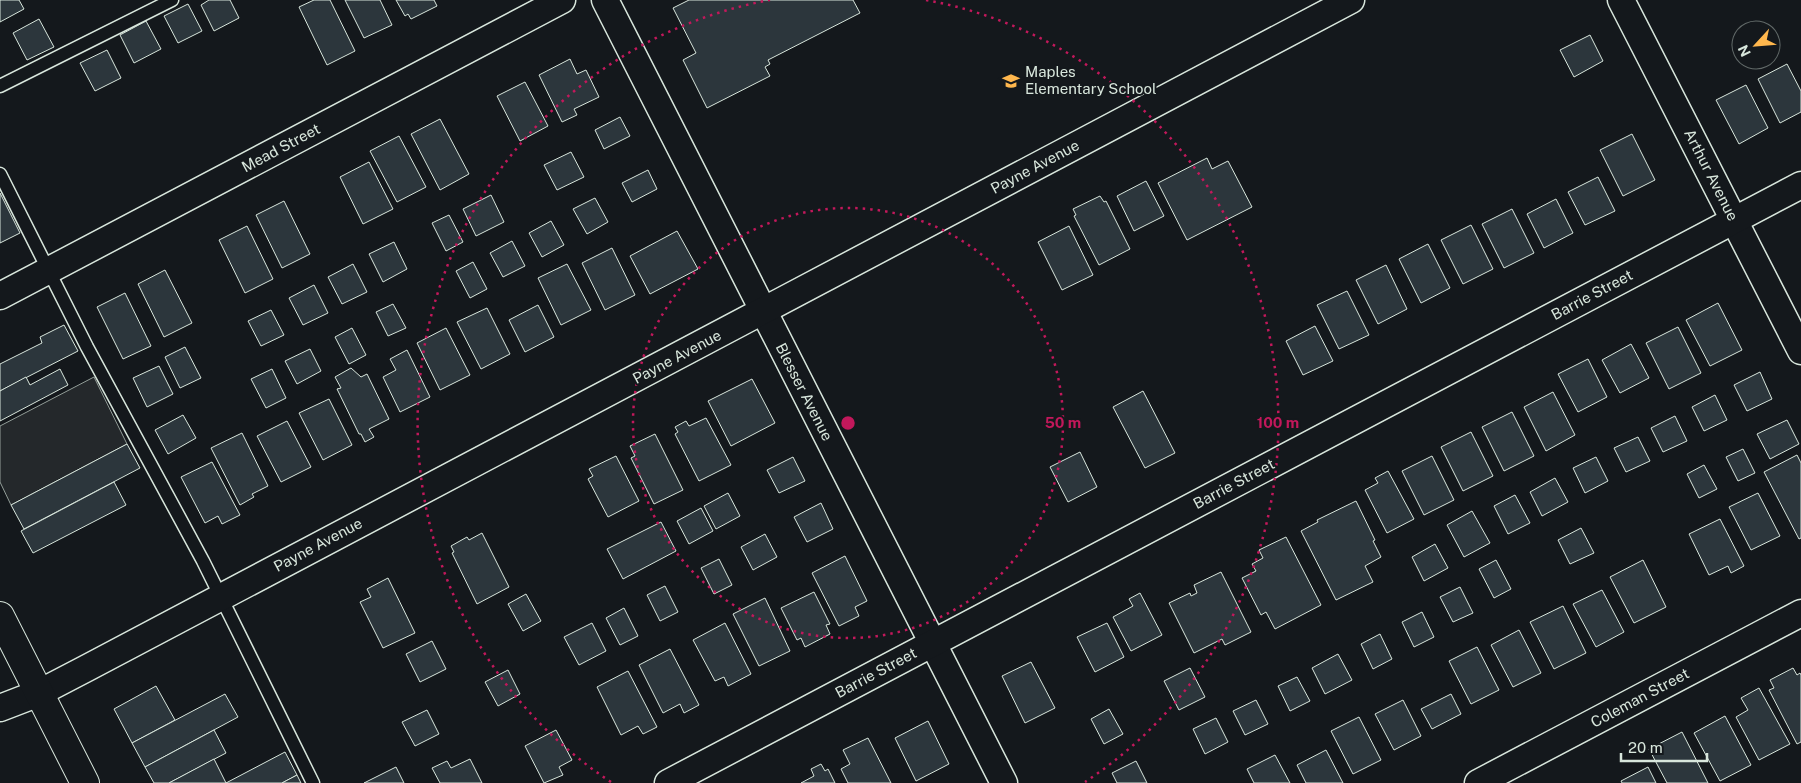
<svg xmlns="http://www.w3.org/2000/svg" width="1801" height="783" font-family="'Public Sans',sans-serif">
<rect width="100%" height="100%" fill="#14181c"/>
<polygon fill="#24282b" stroke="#939e99" points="94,377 127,444 11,505 0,482 0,426"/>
<g fill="#2c363c" stroke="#d8e6dc">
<polygon points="0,0 19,0 24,9 0,22"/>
<polygon points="209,0 230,0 239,18 214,31 201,5"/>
<polygon points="314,0 330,0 355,51 327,65 299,7"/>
<polygon points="345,0 380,0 392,25 364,38"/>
<polygon points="396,0 434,0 437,6 411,19 408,14 405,16"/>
<polygon points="689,0 853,0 860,13 768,60 770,64 765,67 770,76 707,108 683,60 696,53 673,8"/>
<polygon points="188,4 202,31 178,43 164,16"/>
<polygon points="39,19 54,47 27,60 13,33"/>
<polygon points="146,21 161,49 134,63 120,35"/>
<polygon points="1590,35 1603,61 1574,77 1560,50"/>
<polygon points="107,50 121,78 95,91 80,63"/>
<polygon points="570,59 577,74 586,70 599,97 574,109 577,115 562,122 539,75"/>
<polygon points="1787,64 1801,91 1801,112 1780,123 1758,79"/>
<polygon points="525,82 548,126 520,141 497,96"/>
<polygon points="1746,85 1768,128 1739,144 1716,100"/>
<polygon points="620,117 630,136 604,149 595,130"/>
<polygon points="440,119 469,174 440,190 411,134"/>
<polygon points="1632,134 1655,180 1623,196 1600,150"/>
<polygon points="399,136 426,187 397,202 370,151"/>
<polygon points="571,152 584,177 557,190 544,165"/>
<polygon points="1207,158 1212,169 1228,161 1252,207 1187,240 1158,183"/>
<polygon points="369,162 393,209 363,224 340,177"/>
<polygon points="648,170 657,189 632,202 622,183"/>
<polygon points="1598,177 1615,211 1585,225 1568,192"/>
<polygon points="1146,181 1164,216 1134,231 1117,196"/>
<polygon points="0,193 20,233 0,243"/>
<polygon points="491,195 504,222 476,236 463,209"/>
<polygon points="1100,196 1104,202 1106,201 1130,249 1099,265 1074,216 1076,215 1073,209"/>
<polygon points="595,198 608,222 587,234 573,209"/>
<polygon points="1556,199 1573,233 1544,248 1527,214"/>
<polygon points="284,201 310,254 282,268 256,215"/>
<polygon points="1512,209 1534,253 1504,268 1482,224"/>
<polygon points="449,215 463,242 446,251 432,223"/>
<polygon points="551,221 564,245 542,257 529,233"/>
<polygon points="1471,225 1493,269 1463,284 1441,240"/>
<polygon points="247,226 273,279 245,293 219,240"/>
<polygon points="1069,226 1093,275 1062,290 1038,242"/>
<polygon points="677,231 698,269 650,294 630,256"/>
<polygon points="512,241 525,266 503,277 490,253"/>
<polygon points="394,242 407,269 383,282 369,254"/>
<polygon points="1428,244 1450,288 1421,303 1399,259"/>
<polygon points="612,248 635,295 605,310 582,263"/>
<polygon points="473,262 487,289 470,298 456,271"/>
<polygon points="353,264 367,292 342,304 328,277"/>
<polygon points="567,264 591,310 561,325 538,278"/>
<polygon points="1386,265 1407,309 1378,324 1356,280"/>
<polygon points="165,270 192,323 164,337 138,284"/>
<polygon points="314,285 328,313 303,325 289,298"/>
<polygon points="1347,291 1369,335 1339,349 1317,305"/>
<polygon points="125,293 151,346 123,359 97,307"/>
<polygon points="1718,303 1742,350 1710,366 1686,320"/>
<polygon points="393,304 406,328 388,336 376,312"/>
<polygon points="538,305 554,337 525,352 509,320"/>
<polygon points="487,308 510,354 481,369 457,322"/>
<polygon points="271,310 284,335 261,346 248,321"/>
<polygon points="64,325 78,351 0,391 0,364 42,343 40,337"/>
<polygon points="1315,326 1333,361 1303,375 1286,341"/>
<polygon points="1678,327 1701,373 1669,389 1646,343"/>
<polygon points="352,328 366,355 349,364 335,337"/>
<polygon points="446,328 470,375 440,390 417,343"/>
<polygon points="1631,344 1649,378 1620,393 1602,360"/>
<polygon points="185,347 201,378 180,388 165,357"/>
<polygon points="310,349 321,371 297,384 285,361"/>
<polygon points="407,350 430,397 400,412 383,377 396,370 390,359"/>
<polygon points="1588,359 1607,397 1578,412 1558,374"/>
<polygon points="159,366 173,394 147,407 133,378"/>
<polygon points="351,368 361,377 367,374 389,419 369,429 374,437 365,442 361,434 359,434 337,389 341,388 335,377"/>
<polygon points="60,369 68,385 0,421 0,391 26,377 30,385"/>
<polygon points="272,369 286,398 266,408 251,379"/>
<polygon points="1760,372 1772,399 1747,411 1734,385"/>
<polygon points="752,379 775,423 731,446 708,401"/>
<polygon points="1143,391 1175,453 1145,468 1113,407"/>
<polygon points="1553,392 1575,435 1546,451 1524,407"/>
<polygon points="1715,395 1727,420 1704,431 1692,407"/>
<polygon points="329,399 352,445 323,460 299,413"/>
<polygon points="1512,412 1534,456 1504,471 1482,427"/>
<polygon points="183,415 196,438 168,454 155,430"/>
<polygon points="1675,416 1687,441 1663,452 1651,428"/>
<polygon points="706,418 731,465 699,481 675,434 678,432 675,427 686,421 689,426"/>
<polygon points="1787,420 1799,444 1770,459 1757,434"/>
<polygon points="287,421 311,467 281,482 257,436"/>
<polygon points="1471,432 1493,476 1463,491 1441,447"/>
<polygon points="242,433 268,486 252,494 254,497 240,505 211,448"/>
<polygon points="655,434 683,490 654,504 631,458 635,456 630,446"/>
<polygon points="1638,437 1650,461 1626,472 1614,448"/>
<polygon points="127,444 140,468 24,529 11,505"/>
<polygon points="1743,449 1755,473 1738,481 1726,457"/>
<polygon points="1080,452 1097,487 1068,502 1050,467"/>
<polygon points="1797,455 1801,463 1801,538 1799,539 1764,472"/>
<polygon points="616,456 639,501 608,517 588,479 593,476 589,469"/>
<polygon points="1432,456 1454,500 1424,515 1402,471"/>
<polygon points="793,457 805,481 779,493 767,470"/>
<polygon points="1596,457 1608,481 1585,493 1573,468"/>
<polygon points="212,462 240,515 222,524 218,516 205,523 181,477"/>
<polygon points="1704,465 1717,489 1699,498 1687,474"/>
<polygon points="1388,471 1414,519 1387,533 1365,490 1378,483 1375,478"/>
<polygon points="1555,478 1568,502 1542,516 1530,492"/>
<polygon points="114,482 126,505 33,553 21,531"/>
<polygon points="728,493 740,516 716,529 704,506"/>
<polygon points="1758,493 1780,536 1751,550 1729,507"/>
<polygon points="1515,495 1530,523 1508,534 1494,506"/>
<polygon points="1356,501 1375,540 1373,541 1381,557 1365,566 1373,582 1336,600 1301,531 1318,522 1317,520"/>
<polygon points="821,503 833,529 807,542 794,517"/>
<polygon points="701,508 713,531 689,544 677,521"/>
<polygon points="1472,511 1490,543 1464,557 1447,525"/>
<polygon points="1720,519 1744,566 1731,573 1728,566 1709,575 1689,534"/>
<polygon points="661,522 676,551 623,579 607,549"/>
<polygon points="1581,528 1594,553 1570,564 1558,540"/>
<polygon points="482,533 509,587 477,604 452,553 454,552 451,546 467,537 469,540"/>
<polygon points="765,534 777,557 753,570 741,547"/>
<polygon points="1286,537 1321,605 1275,629 1266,612 1261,615 1242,578 1256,571 1252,564 1263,558 1259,550"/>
<polygon points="1435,544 1448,568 1424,581 1412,557"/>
<polygon points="845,556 867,601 855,607 859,616 839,626 812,573"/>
<polygon points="719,559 732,585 714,594 701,568"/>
<polygon points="1496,560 1511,589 1494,598 1479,569"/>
<polygon points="1643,560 1666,607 1634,623 1610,577"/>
<polygon points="1221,572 1251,632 1225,645 1222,639 1194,653 1169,603 1190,593 1191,596 1197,593 1194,585"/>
<polygon points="388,578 415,633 383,648 360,602 371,597 367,589"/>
<polygon points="665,586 678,612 660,621 647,595"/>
<polygon points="1460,587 1473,613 1453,622 1440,597"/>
<polygon points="1602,590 1624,632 1596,647 1573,604"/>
<polygon points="814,592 830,624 826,625 830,634 805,647 801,638 797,640 781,608"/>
<polygon points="1140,593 1162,635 1131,651 1113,617 1133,606 1129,599"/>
<polygon points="526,594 541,621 523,631 508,604"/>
<polygon points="765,598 790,651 759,666 733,614"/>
<polygon points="1563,606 1586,653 1554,669 1530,622"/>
<polygon points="624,608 638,636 620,645 606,618"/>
<polygon points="1422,612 1434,637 1414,647 1402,622"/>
<polygon points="592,623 606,651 579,665 564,637"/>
<polygon points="725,623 751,674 728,686 724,677 715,681 693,640"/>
<polygon points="1107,623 1124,657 1095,672 1077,637"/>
<polygon points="1519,630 1541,673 1513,687 1491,645"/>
<polygon points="1380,634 1392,659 1373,669 1361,644"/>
<polygon points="432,641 446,669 420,682 406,654"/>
<polygon points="1477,647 1499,690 1471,704 1449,661"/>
<polygon points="670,649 699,705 684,713 680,704 663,713 639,665"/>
<polygon points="1338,654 1352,680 1325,694 1312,668"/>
<polygon points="1031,662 1055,708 1025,723 1002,676"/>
<polygon points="1190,668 1205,697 1179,710 1164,681"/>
<polygon points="1793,668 1797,675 1800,673 1801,675 1801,742 1797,744 1769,690 1774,688 1770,680"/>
<polygon points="508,670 520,694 498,706 485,682"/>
<polygon points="628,671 657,727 643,734 638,726 621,735 597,687"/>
<polygon points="1297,677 1310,701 1290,711 1278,686"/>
<polygon points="156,686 175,720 132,743 114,709"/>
<polygon points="1759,688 1790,744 1759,760 1736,717 1748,710 1741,698"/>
<polygon points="225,694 238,717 145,767 132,743"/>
<polygon points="1451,694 1461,714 1432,729 1421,709"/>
<polygon points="1256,700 1268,724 1245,735 1233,711"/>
<polygon points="1403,700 1421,736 1394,750 1375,714"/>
<polygon points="1109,709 1123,734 1104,744 1091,719"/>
<polygon points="427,710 439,734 415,746 402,722"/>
<polygon points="1725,716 1751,765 1720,781 1694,733"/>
<polygon points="1359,717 1381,760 1353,774 1331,731"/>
<polygon points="1216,718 1228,742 1205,754 1193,729"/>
<polygon points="928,721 949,764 916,781 895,738"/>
<polygon points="214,730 226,753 169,783 154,783 145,767"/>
<polygon points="556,730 572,760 559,767 563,775 544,783 525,746"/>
<polygon points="1682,732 1708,783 1667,783 1649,749"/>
<polygon points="868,738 891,783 848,783 841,769 850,764 843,750"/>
<polygon points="1326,750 1343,783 1306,783 1297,765"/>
<polygon points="285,752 297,775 282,783 226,783"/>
<polygon points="1275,755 1290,783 1254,783 1247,769"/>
<polygon points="214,759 226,783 169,783"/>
<polygon points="470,759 482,783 440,783 432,768 447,761 451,768"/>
<polygon points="1136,761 1147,783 1117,783 1112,773"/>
<polygon points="821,764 825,771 828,769 835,783 801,783 814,776 811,769"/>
<polygon points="396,767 404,783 364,783"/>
<polygon points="1648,767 1656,783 1622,783 1621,781"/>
<polygon points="297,775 301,783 282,783"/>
</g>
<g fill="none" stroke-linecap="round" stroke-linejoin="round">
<g stroke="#d8e6dc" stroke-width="15">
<g id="lane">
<polyline points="0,86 172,0"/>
<polyline points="0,174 87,347 203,561 313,783"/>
</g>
</g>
<g stroke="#d8e6dc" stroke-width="29">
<g id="street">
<polyline points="605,0 1004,783"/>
<polyline points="1621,0 1801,351"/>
<polyline points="0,296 562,0"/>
<polyline points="0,708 39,693 87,668 1351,0"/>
<polyline points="668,783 1801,185"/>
<polyline points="1478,783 1801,613"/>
</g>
</g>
<g stroke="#d8e6dc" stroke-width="30">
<polyline id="secondary" points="0,616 85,783"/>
</g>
<use href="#lane" stroke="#14181c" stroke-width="12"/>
<use href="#street" stroke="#14181c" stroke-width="26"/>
<use href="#secondary" stroke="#14181c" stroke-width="28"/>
</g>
<g fill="none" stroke="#c2185b" stroke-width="2.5" stroke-dasharray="2.5 5">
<circle cx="848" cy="423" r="215"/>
<path d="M611 782A430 430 0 0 1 770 0M926 0A430 430 0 0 1 1085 782"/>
</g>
<defs>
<g id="school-bare" transform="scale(1.35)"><path d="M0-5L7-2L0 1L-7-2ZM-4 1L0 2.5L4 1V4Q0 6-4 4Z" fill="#ffb74d" stroke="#14181c" stroke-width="2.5" paint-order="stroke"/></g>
</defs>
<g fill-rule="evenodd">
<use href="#school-bare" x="1011" y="81"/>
</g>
<g text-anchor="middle" stroke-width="4" stroke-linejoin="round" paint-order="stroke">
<g font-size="15" fill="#d8e6dc" stroke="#14181c" text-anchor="start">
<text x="1025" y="77">Maples<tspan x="1025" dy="17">Elementary School</tspan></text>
</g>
<g font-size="15" fill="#d8e6dc" stroke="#14181c">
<text transform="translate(281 148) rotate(-28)" y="5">Mead Street</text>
<text transform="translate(1035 167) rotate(-28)" y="5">Payne Avenue</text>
<text transform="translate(1711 175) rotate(63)" y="5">Arthur Avenue</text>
<text transform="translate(1592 295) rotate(-28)" y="5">Barrie Street</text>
<text transform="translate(677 357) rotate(-28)" y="5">Payne Avenue</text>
<text transform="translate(804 392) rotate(63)" y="5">Blesser Avenue</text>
<text transform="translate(1234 484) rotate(-28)" y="5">Barrie Street</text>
<text transform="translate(318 545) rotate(-28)" y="5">Payne Avenue</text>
<text transform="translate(876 673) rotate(-28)" y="5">Barrie Street</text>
<text transform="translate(1640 698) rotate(-28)" y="5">Coleman Street</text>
</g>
</g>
<circle cx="848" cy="423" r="8" fill="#c2185b" stroke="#14181c" stroke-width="2.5"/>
<g font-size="15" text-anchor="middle" font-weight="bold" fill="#c2185b" stroke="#14181c" stroke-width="4" stroke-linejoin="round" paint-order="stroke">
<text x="1063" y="428">50 m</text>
<text x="1278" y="428">100 m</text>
</g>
<g transform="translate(1756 45) rotate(244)"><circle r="24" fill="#14181c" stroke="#626a69"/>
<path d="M0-4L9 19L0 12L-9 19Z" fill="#ffb74d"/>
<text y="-8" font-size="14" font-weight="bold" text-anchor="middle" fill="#d8e6dc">N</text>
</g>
<path d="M1621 753v8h86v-8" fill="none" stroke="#d8e6dc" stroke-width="2.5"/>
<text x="1628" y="753" font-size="15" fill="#d8e6dc" stroke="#14181c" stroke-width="4" paint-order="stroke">20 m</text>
</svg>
